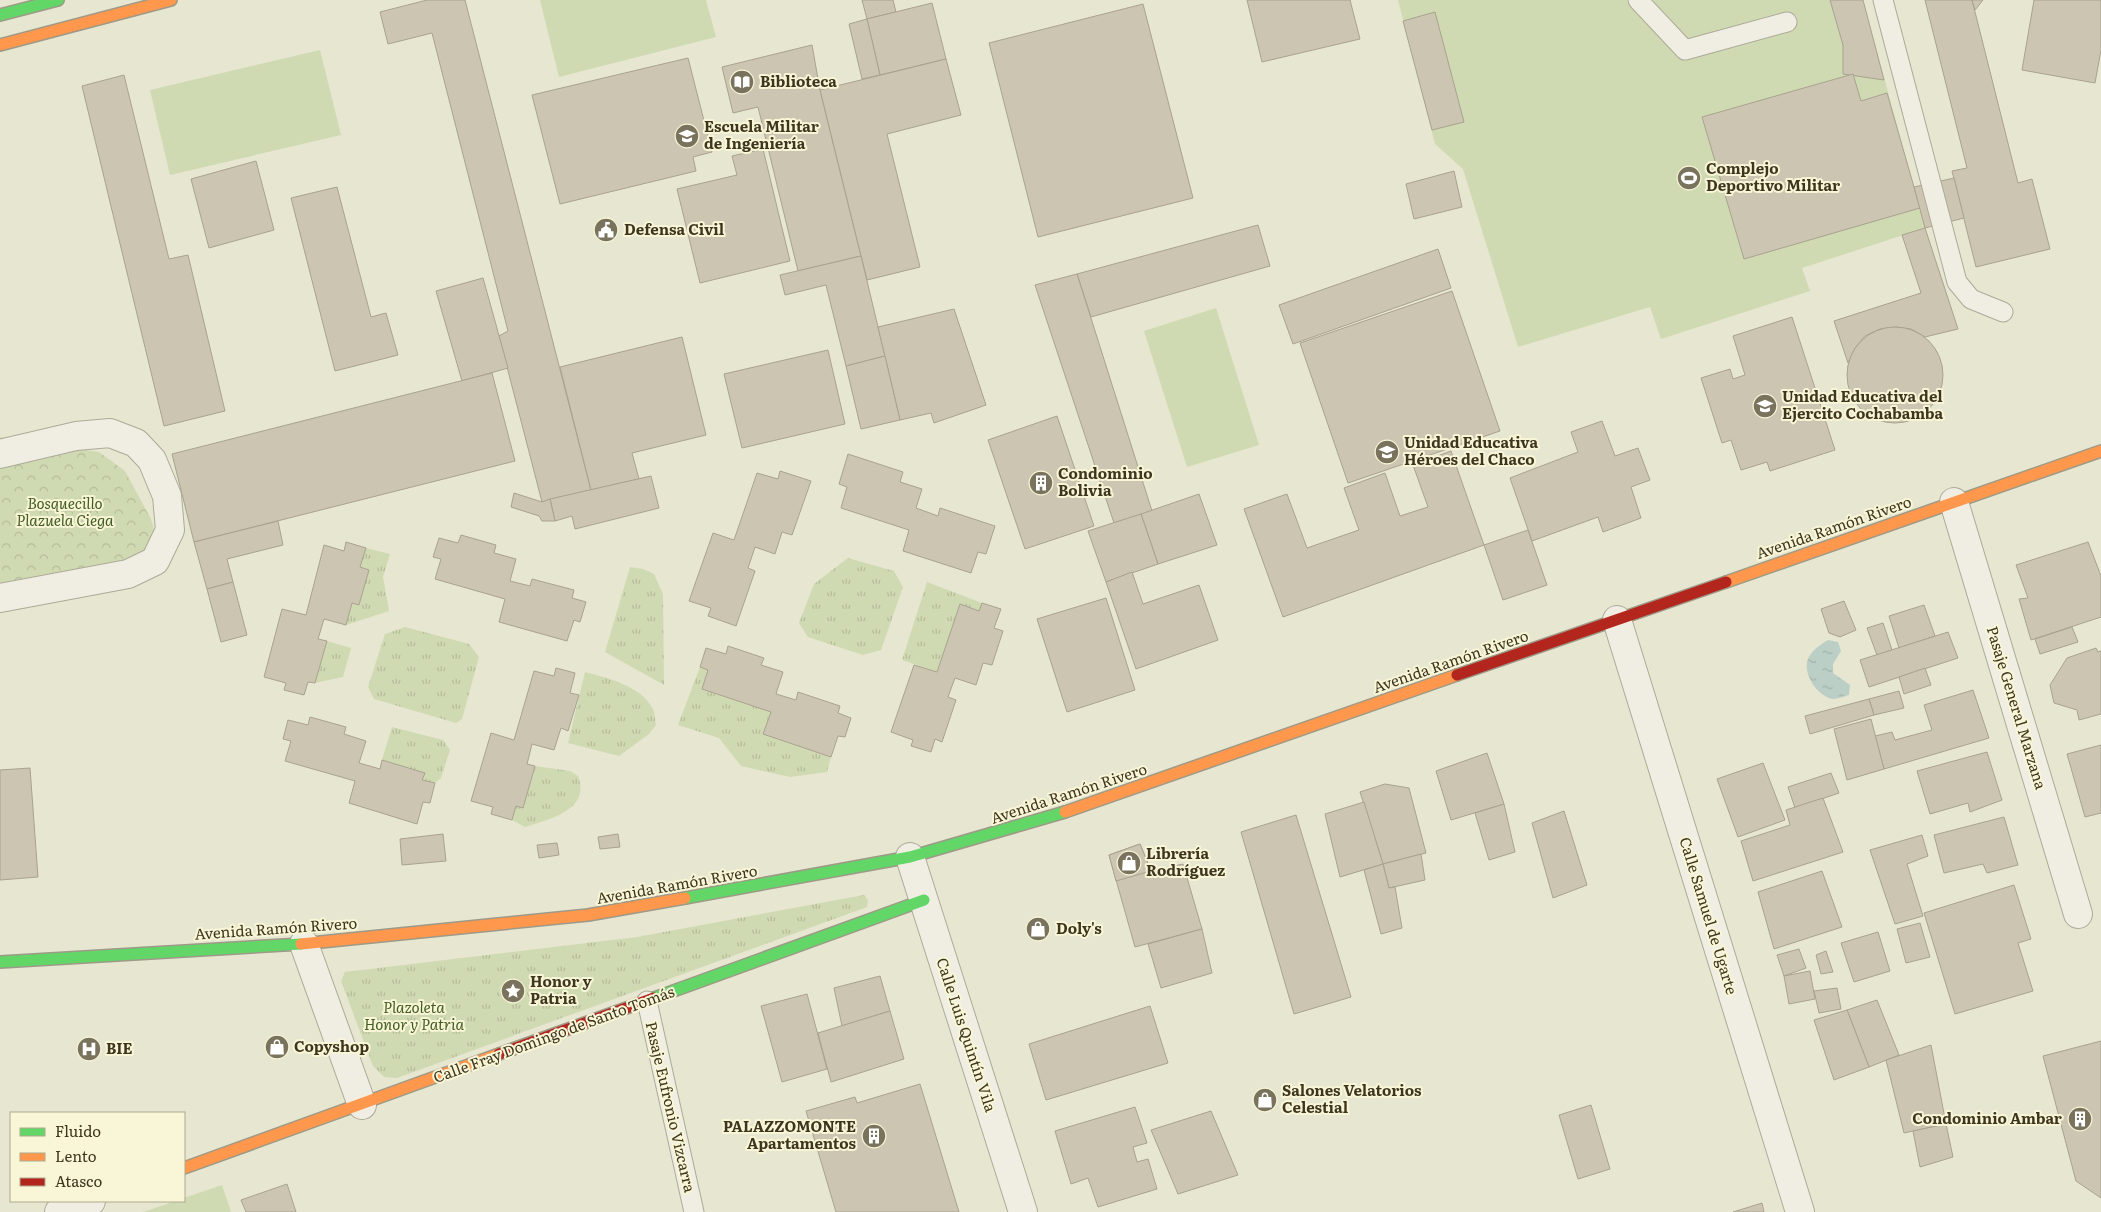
<svg xmlns="http://www.w3.org/2000/svg" width="2101" height="1212" font-family="Literata,serif">
<defs>
<pattern id="grass-tufts" width="24" height="20" patternUnits="userSpaceOnUse" patternTransform="scale(1.25)"><rect width="24" height="20" fill="#d0dab2"/><path d="M3 7l-1-3M5 7V3M7 7l1-3M15 17l-1-3M17 17v-4M19 17l1-3" fill="none" stroke="#b4bc99"/></pattern>
<pattern id="forest-crowns" width="20" height="18" patternUnits="userSpaceOnUse" patternTransform="scale(1.25)"><rect width="20" height="18" fill="#d0dab2"/><path d="M2 6a3 3 0 1 1 6 0M12 15a3 3 0 1 1 6 0" fill="none" stroke="#b4bc99"/></pattern>
<pattern id="water-ripples" width="26" height="14" patternUnits="userSpaceOnUse" patternTransform="scale(1.25)"><rect width="26" height="14" fill="#bbcfc7"/><path d="M2 4q2-2 4 0t4 0M15 11q2-2 4 0t4 0" fill="none" stroke="#a2b2aa"/></pattern>
</defs>
<rect width="100%" height="100%" fill="#e7e6d0"/>
<g fill="url(#grass-tufts)">
<polygon points="366,548 390,554 383,577 389,611 346,625 352,603 359,605 369,570 360,567"/>
<polygon points="848,558 894,571 903,587 881,650 863,655 808,637 799,623 814,584"/>
<polygon points="630,567 643,569 654,574 663,594 664,685 605,652"/>
<polygon points="927,582 982,603 979,611 960,604 937,672 902,660"/>
<polygon points="405,627 469,644 479,657 462,719 456,723 374,699 368,687 385,634"/>
<polygon points="327,641 351,648 343,677 315,683"/>
<polygon points="700,667 708,670 702,689 771,712 763,734 831,757 827,772 790,777 741,766 719,738 678,725"/>
<path d="M 585,672 C 608,678 641,686 653,709 C 655,713 655,720 656,725 L 649,734 L 619,756 L 568,743 Z"/>
<polygon points="392,727 443,740 450,750 441,778 435,783 422,780 424,773 382,760"/>
<path d="M 535,766 L 570,771 L 578,776 C 591,810 550,819 525,827 L 512,820 L 516,806 L 523,808 Z"/>
<polygon points="864,895 868,900 867,907 397,1078 384,1077 373,1066 341,981 345,972 637,937"/>
</g>
<polygon fill="url(#forest-crowns)" points="0,437 99,452 125,471 151,519 157,543 148,558 0,597"/>
<g fill="#d0dab2">
<polygon points="540,0 706,0 716,37 559,77"/>
<polygon points="1398,0 1863,0 1925,228 1802,268 1810,291 1661,339 1650,307 1518,347 1463,169 1435,144"/>
<polygon points="320,50 341,135 170,175 150,90"/>
<polygon points="1216,308 1259,445 1187,467 1144,331"/>
<polygon points="222,1185 231,1212 143,1212 176,1201 184,1201 184,1198"/>
</g>
<path fill="url(#water-ripples)" d="M 1828,640 L 1838,642 L 1841,651 L 1833,664 L 1833,673 L 1850,685 L 1849,695 C 1844,696 1838,699 1833,699 C 1818,697 1802,674 1808,659 C 1811,651 1821,644 1828,640 Z"/>
<g fill="#ccc5b1" stroke="#a8a28f">
<polygon points="427,0 465,0 591,490 542,502 499,336 508,331 432,33 388,44 380,12"/>
<polygon points="862,0 893,0 896,12 867,19"/>
<polygon points="1247,0 1350,0 1360,39 1262,62"/>
<polygon points="1830,0 1863,0 1884,80 1843,74 1843,45"/>
<polygon points="1925,0 1972,0 2018,183 2032,179 2050,249 1976,267 1952,171 1967,168"/>
<polygon points="1972,0 1983,0 1975,10"/>
<polygon points="2034,0 2101,0 2101,50 2095,83 2022,70"/>
<polygon points="932,3 946,59 880,75 867,19"/>
<polygon points="1143,4 1193,198 1038,237 989,43"/>
<polygon points="1435,12 1464,122 1432,130 1403,21"/>
<polygon points="867,19 880,75 862,79 849,24"/>
<polygon points="812,45 820,90 861,256 798,271 758,107 733,113 722,67"/>
<polygon points="688,58 712,152 693,157 696,171 560,204 532,95"/>
<polygon points="946,59 961,115 887,134 920,267 867,280 820,90"/>
<polygon points="1853,74 1861,101 1887,93 1920,208 1744,259 1702,117"/>
<polygon points="124,75 169,259 188,255 225,411 164,426 82,86"/>
<polygon points="763,149 790,261 700,283 677,189 737,175 732,156"/>
<polygon points="256,161 274,230 209,248 191,179"/>
<polygon points="1454,171 1462,207 1414,219 1406,184"/>
<polygon points="1954,178 1964,218 1925,228 1914,187"/>
<polygon points="337,187 371,317 386,313 398,355 335,371 291,198"/>
<polygon points="1258,225 1270,266 1091,317 1077,274"/>
<polygon points="1925,228 1958,329 1925,337 1911,329 1896,327 1880,329 1865,336 1855,348 1848,363 1834,321 1921,293 1902,235"/>
<polygon points="1438,249 1451,288 1293,344 1279,305"/>
<polygon points="861,256 885,356 846,366 826,285 785,295 780,275"/>
<polygon points="1077,274 1152,511 1114,523 1035,285"/>
<polygon points="483,278 508,368 462,381 436,291"/>
<polygon points="1452,291 1500,431 1348,483 1300,343"/>
<polygon points="954,309 986,405 934,423 931,413 900,420 878,327"/>
<polygon points="1792,317 1835,450 1770,471 1767,462 1741,470 1731,440 1722,443 1701,378 1730,369 1733,379 1745,375 1733,336"/>
<circle cx="1895" cy="375" r="48"/>
<polygon points="682,337 706,435 632,453 639,479 591,490 560,367"/>
<polygon points="828,350 845,424 742,448 724,374"/>
<polygon points="885,356 900,420 861,429 846,366"/>
<polygon points="492,373 515,461 194,542 172,454"/>
<polygon points="1057,416 1094,526 1025,549 988,440"/>
<polygon points="1602,421 1615,456 1638,448 1650,480 1631,487 1641,518 1603,532 1598,517 1532,541 1510,478 1578,452 1571,432"/>
<polygon points="1451,451 1484,545 1283,617 1244,509 1287,494 1307,548 1359,530 1344,488 1385,473 1400,516 1428,507 1413,465"/>
<polygon points="848,454 903,472 900,482 922,489 916,508 938,516 940,508 995,526 986,554 978,552 971,573 903,551 909,530 841,508 847,487 839,484"/>
<polygon points="780,471 811,481 792,535 782,532 775,554 755,547 748,568 755,571 736,626 708,616 711,608 689,601 713,533 734,540 757,473 778,479"/>
<polygon points="651,476 659,508 575,529 572,516 555,521 550,499"/>
<polygon points="514,493 542,502 550,499 555,521 542,521 539,516 511,507"/>
<polygon points="1199,494 1217,545 1158,564 1141,514"/>
<polygon points="1141,514 1158,564 1106,582 1088,531"/>
<polygon points="278,521 283,545 227,559 233,582 207,589 194,542"/>
<polygon points="1528,530 1547,585 1503,600 1484,545"/>
<polygon points="461,535 496,545 494,553 516,559 510,581 530,586 532,579 574,590 572,598 586,602 580,622 574,620 567,641 499,622 505,599 435,579 441,559 433,557 439,538 458,543"/>
<polygon points="346,542 366,548 360,567 369,570 359,605 352,603 346,625 324,619 318,639 327,641 315,683 308,682 304,695 284,690 286,683 264,677 282,609 306,615 324,545 344,551"/>
<polygon points="2088,542 2101,576 2101,617 2031,640 2019,599 2028,598 2016,565"/>
<polygon points="1132,572 1143,604 1199,585 1218,640 1136,669 1106,582"/>
<polygon points="233,582 247,635 221,642 207,589"/>
<polygon points="1106,598 1135,690 1067,712 1037,619"/>
<polygon points="1844,601 1856,630 1840,637 1829,633 1821,609"/>
<polygon points="982,603 1001,609 994,628 1003,631 992,665 983,663 976,685 955,678 948,697 956,700 942,742 935,739 931,752 911,746 913,740 891,732 914,665 937,672 960,604 979,611"/>
<polygon points="1924,605 1935,636 1899,648 1889,616"/>
<polygon points="1883,623 1892,650 1877,655 1867,628"/>
<polygon points="2072,627 2078,642 2040,654 2035,639"/>
<polygon points="1948,632 1958,658 1869,687 1860,660"/>
<polygon points="728,646 764,658 761,665 783,672 776,694 796,700 798,692 840,706 838,713 851,718 845,737 838,736 831,757 763,734 771,712 702,689 708,670 700,667 706,648 726,654"/>
<polygon points="2096,648 2098,652 2101,651 2101,714 2079,720 2077,710 2054,703 2050,685 2067,658"/>
<polygon points="556,668 575,673 570,693 579,695 568,731 561,728 554,750 532,744 527,764 535,766 523,808 516,806 512,820 491,814 493,807 471,801 491,733 514,740 534,671 554,676"/>
<polygon points="1925,668 1931,685 1904,694 1899,677"/>
<polygon points="1973,690 1989,738 1884,769 1875,736 1892,732 1895,740 1932,730 1924,705"/>
<polygon points="1899,691 1904,708 1874,715 1869,699"/>
<polygon points="1869,699 1874,715 1810,734 1805,716"/>
<polygon points="310,717 346,727 344,734 366,741 359,763 380,769 382,760 425,773 422,780 435,783 430,803 423,802 417,824 349,803 355,781 285,761 291,741 283,739 288,720 308,725"/>
<polygon points="1871,719 1884,769 1847,780 1834,729"/>
<polygon points="2101,745 2101,813 2085,817 2067,754"/>
<polygon points="1987,752 2002,800 1970,812 1968,803 1930,814 1917,771"/>
<polygon points="1487,753 1504,804 1451,820 1436,771"/>
<polygon points="1763,763 1785,820 1738,837 1717,779"/>
<polygon points="30,768 38,877 0,880 0,770"/>
<polygon points="1831,773 1839,793 1795,808 1788,787"/>
<polygon points="1385,784 1409,788 1426,853 1383,864 1360,792"/>
<polygon points="1823,798 1843,852 1753,881 1741,841 1790,825 1786,810"/>
<polygon points="1364,802 1383,864 1340,877 1325,814"/>
<polygon points="1504,804 1515,852 1489,860 1475,813"/>
<polygon points="1564,811 1587,885 1553,898 1532,823"/>
<polygon points="1296,815 1351,997 1294,1014 1241,832"/>
<polygon points="2004,817 2018,865 1987,873 1983,864 1944,873 1934,835"/>
<polygon points="443,834 446,861 402,865 400,839"/>
<polygon points="618,834 620,847 600,849 598,837"/>
<polygon points="1922,835 1928,856 1907,864 1923,916 1895,924 1870,850"/>
<polygon points="557,843 559,855 539,858 537,845"/>
<polygon points="1140,844 1151,871 1183,864 1202,929 1135,947 1109,855"/>
<polygon points="1140,844 1151,871 1116,881 1109,855"/>
<polygon points="1421,854 1425,880 1389,888 1383,864"/>
<polygon points="1383,864 1389,888 1395,887 1402,928 1381,934 1364,870"/>
<polygon points="1822,871 1842,927 1774,949 1758,892"/>
<polygon points="2014,885 2031,939 2018,943 2033,991 1955,1014 1924,913"/>
<polygon points="1920,923 1930,957 1906,963 1897,929"/>
<polygon points="1202,929 1212,973 1161,988 1148,944"/>
<polygon points="1878,932 1890,971 1854,982 1841,943"/>
<polygon points="1799,949 1806,968 1784,976 1777,955"/>
<polygon points="1826,951 1833,972 1821,974 1816,955"/>
<polygon points="1810,971 1815,999 1789,1004 1784,976"/>
<polygon points="880,976 890,1011 842,1026 834,988"/>
<polygon points="1837,988 1841,1009 1819,1013 1814,991"/>
<polygon points="807,994 827,1069 782,1082 761,1006"/>
<polygon points="1877,1000 1899,1055 1869,1067 1847,1010"/>
<polygon points="1150,1006 1168,1063 1046,1100 1029,1044"/>
<polygon points="1847,1010 1869,1067 1834,1080 1814,1020"/>
<polygon points="890,1011 904,1059 831,1082 818,1033"/>
<polygon points="2101,1041 2101,1198 2076,1181 2043,1056"/>
<polygon points="1931,1045 1946,1124 1904,1133 1886,1060"/>
<polygon points="920,1084 959,1212 836,1212 806,1111 855,1097 857,1103"/>
<polygon points="1591,1105 1610,1169 1578,1179 1559,1115"/>
<polygon points="1135,1107 1147,1143 1133,1147 1137,1162 1148,1159 1157,1189 1098,1207 1088,1178 1071,1184 1055,1131"/>
<polygon points="1211,1111 1238,1175 1178,1194 1151,1130"/>
<polygon points="1946,1124 1953,1157 1920,1167 1913,1131"/>
<polygon points="287,1184 296,1212 246,1212 241,1200"/>
<polygon points="1762,1203 1764,1212 1733,1212"/>
</g>
<g fill="none" stroke-linecap="round" stroke-linejoin="round">
<g stroke="#adaa98" stroke-width="21">
<g id="lane">
<polyline points="1638,0 1685,50 1787,22"/>
<polyline points="1883,0 1957,282 1971,299 2003,312"/>
<polyline points="647,1001 694,1212"/>
</g>
</g>
<g stroke="#adaa98" stroke-width="30">
<g id="street">
<polyline points="0,454 76,436 110,433 136,443 152,460 167,496 170,530 155,561 128,574 0,598"/>
<polyline points="1954,502 2078,914"/>
<polyline points="1617,620 1800,1212"/>
<polyline points="910,857 1023,1212"/>
<polyline points="304,944 362,1105"/>
<polyline points="59,1212 91,1201"/>
</g>
</g>
<g stroke="#9d9a88" stroke-width="14">
<g id="fast">
<polyline points="0,15 58,0"/>
<polyline points="685,898 910,857 1065,812"/>
<polyline points="0,962 301,944"/>
<polyline points="654,998 924,900"/>
</g>
</g>
<g stroke="#9d9a88" stroke-width="14">
<g id="slow">
<polyline points="0,45 171,0"/>
<polyline points="1726,582 2101,451"/>
<polyline points="1065,812 1457,675"/>
<polyline points="301,944 588,915 685,898"/>
<polyline points="184,1168 499,1054"/>
</g>
</g>
<g stroke="#9d9a88" stroke-width="14">
<g id="jam">
<polyline points="1457,675 1726,582"/>
<polyline points="499,1054 654,998"/>
</g>
</g>
<use href="#lane" stroke="#f0eee2" stroke-width="19"/>
<use href="#street" stroke="#f0eee2" stroke-width="28"/>
<use href="#fast" stroke="#63d668" stroke-width="11"/>
<use href="#slow" stroke="#ff974d" stroke-width="11"/>
<use href="#jam" stroke="#b3261e" stroke-width="11"/>
</g>
<defs>
<g id="library-disc" transform="scale(1.25)"><circle r="9.5" fill="#79735d" stroke="#f8f6d7"/><path d="M-6-4Q-3-5.5-.7-3.5V5Q-3 3-6 4ZM6-4Q3-5.5 .7-3.5V5Q3 3 6 4Z" fill="#fff"/></g>
<g id="university-disc" transform="scale(1.25)"><circle r="9.5" fill="#79735d" stroke="#f8f6d7"/><path d="M0-5L7-2L0 1L-7-2ZM-4 1L0 2.5L4 1V4Q0 6-4 4Z" fill="#fff"/></g>
<g id="stadium-disc" transform="scale(1.25)"><circle r="9.5" fill="#79735d" stroke="#f8f6d7"/><path d="M0-5a6.5 5 0 1 0 0 10a6.5 5 0 1 0 0-10ZM-3.5-1.8h7v3.6h-7Z" fill="#fff"/></g>
<g id="civic-disc" transform="scale(1.25)"><circle r="9.5" fill="#79735d" stroke="#f8f6d7"/><path d="M-.6-6.5H3V-4.5H.6V-3L4-1V1h2V6H-6V1h2V-1L-.6-3ZM-1.2 2.5V6h2.4V2.5Z" fill="#fff"/></g>
<g id="school-disc" transform="scale(1.25)"><circle r="9.5" fill="#79735d" stroke="#f8f6d7"/><path d="M0-5L7-2L0 1L-7-2ZM-4 1L0 2.5L4 1V4Q0 6-4 4Z" fill="#fff"/></g>
<g id="building-disc" transform="scale(1.25)"><circle r="9.5" fill="#79735d" stroke="#f8f6d7"/><path d="M-4-6H4V6H1V3H-1V6H-4ZM-2.5-4.3h1.7v1.8h-1.7ZM.8-4.3h1.7v1.8H.8ZM-2.5-1h1.7V.8h-1.7ZM.8-1h1.7V.8H.8Z" fill="#fff"/></g>
<g id="shop-disc" transform="scale(1.25)"><circle r="9.5" fill="#79735d" stroke="#f8f6d7"/><path d="M-5-2.5h2.3a2.7 3.5 0 0 1 5.4 0H5L5.5 6h-11ZM-1.5-2.5h3a1.5 2.3 0 0 0-3 0Z" fill="#fff"/></g>
<g id="sight-disc" transform="scale(1.25)"><circle r="9.5" fill="#79735d" stroke="#f8f6d7"/><path d="M0-6L1.8-2.2L6-1.7L2.9 1.2L3.7 5.4L0 3.3L-3.7 5.4L-2.9 1.2L-6-1.7L-1.8-2.2Z" fill="#fff"/></g>
<g id="hospital-disc" transform="scale(1.25)"><circle r="9.5" fill="#79735d" stroke="#f8f6d7"/><path d="M-5-5h3v3.5h4V-5h3V5h-3V1.5h-4V5h-3Z" fill="#fff"/></g>
</defs>
<g fill-rule="evenodd">
<use href="#library-disc" x="742" y="82"/>
<use href="#university-disc" x="687" y="136"/>
<use href="#stadium-disc" x="1689" y="178"/>
<use href="#civic-disc" x="606" y="230"/>
<use href="#school-disc" x="1765" y="406"/>
<use href="#school-disc" x="1387" y="452"/>
<use href="#building-disc" x="1041" y="483"/>
<use href="#shop-disc" x="1129" y="863"/>
<use href="#shop-disc" x="1038" y="929"/>
<use href="#sight-disc" x="513" y="991"/>
<use href="#shop-disc" x="277" y="1047"/>
<use href="#hospital-disc" x="89" y="1049"/>
<use href="#shop-disc" x="1265" y="1100"/>
<use href="#building-disc" x="2080" y="1119"/>
<use href="#building-disc" x="874" y="1136"/>
</g>
<g text-anchor="middle" stroke-width="4" stroke-linejoin="round" paint-order="stroke">
<g font-size="15" font-weight="bold" fill="#3e351f" stroke="#f8f6d7" text-anchor="start">
<text x="760" y="87">Biblioteca</text>
<text x="704" y="132">Escuela Militar<tspan x="704" dy="17">de Ingeniería</tspan></text>
<text x="1706" y="174">Complejo<tspan x="1706" dy="17">Deportivo Militar</tspan></text>
<text x="624" y="235">Defensa Civil</text>
<text x="1782" y="402">Unidad Educativa del<tspan x="1782" dy="17">Ejercito Cochabamba</tspan></text>
<text x="1404" y="448">Unidad Educativa<tspan x="1404" dy="17">Héroes del Chaco</tspan></text>
<text x="1058" y="479">Condominio<tspan x="1058" dy="17">Bolivia</tspan></text>
<text x="1146" y="859">Librería<tspan x="1146" dy="17">Rodríguez</tspan></text>
<text x="1056" y="934">Doly's</text>
<text x="530" y="987">Honor y<tspan x="530" dy="17">Patria</tspan></text>
<text x="294" y="1052">Copyshop</text>
<text x="106" y="1054">BIE</text>
<text x="1282" y="1096">Salones Velatorios<tspan x="1282" dy="17">Celestial</tspan></text>
<text x="2062" y="1124" text-anchor="end">Condominio Ambar</text>
<text x="856" y="1132" text-anchor="end">PALAZZOMONTE<tspan x="856" dy="17">Apartamentos</tspan></text>
</g>
<g font-size="15" font-style="italic" fill="#425c24" stroke="#f8f6d7">
<text x="65" y="509">Bosquecillo<tspan x="65" dy="17">Plazuela Ciega</tspan></text>
<text x="414" y="1013">Plazoleta<tspan x="414" dy="17">Honor y Patria</tspan></text>
</g>
<g font-size="15" fill="#3e351f" stroke="#f8f6d7">
<text transform="translate(1834 528) rotate(-19)" y="5">Avenida Ramón Rivero</text>
<text transform="translate(1451 662) rotate(-19)" y="5">Avenida Ramón Rivero</text>
<text transform="translate(2016 708) rotate(73)" y="5">Pasaje General Marzana</text>
<text transform="translate(1069 794) rotate(-18)" y="5">Avenida Ramón Rivero</text>
<text transform="translate(677 885) rotate(-10)" y="5">Avenida Ramón Rivero</text>
<text transform="translate(1708 916) rotate(73)" y="5">Calle Samuel de Ugarte</text>
<text transform="translate(276 929) rotate(-4)" y="5">Avenida Ramón Rivero</text>
<text transform="translate(554 1035) rotate(-20)" y="5">Calle Fray Domingo de Santo Tomás</text>
<text transform="translate(966 1035) rotate(72)" y="5">Calle Luis Quintín Vila</text>
<text transform="translate(670 1107) rotate(77)" y="5">Pasaje Eufronio Vizcarra</text>
</g>
</g>
<rect x="10" y="1112" width="175" height="90" fill="#f8f6d7" stroke="#aea98d"/>
<rect x="20" y="1128" width="25" height="8" fill="#63d668" stroke="#aea98d"/>
<text x="55" y="1137" font-size="15" fill="#3e351f">Fluido</text>
<rect x="20" y="1153" width="25" height="8" fill="#ff974d" stroke="#aea98d"/>
<text x="55" y="1162" font-size="15" fill="#3e351f">Lento</text>
<rect x="20" y="1178" width="25" height="8" fill="#b3261e" stroke="#aea98d"/>
<text x="55" y="1187" font-size="15" fill="#3e351f">Atasco</text>
</svg>
